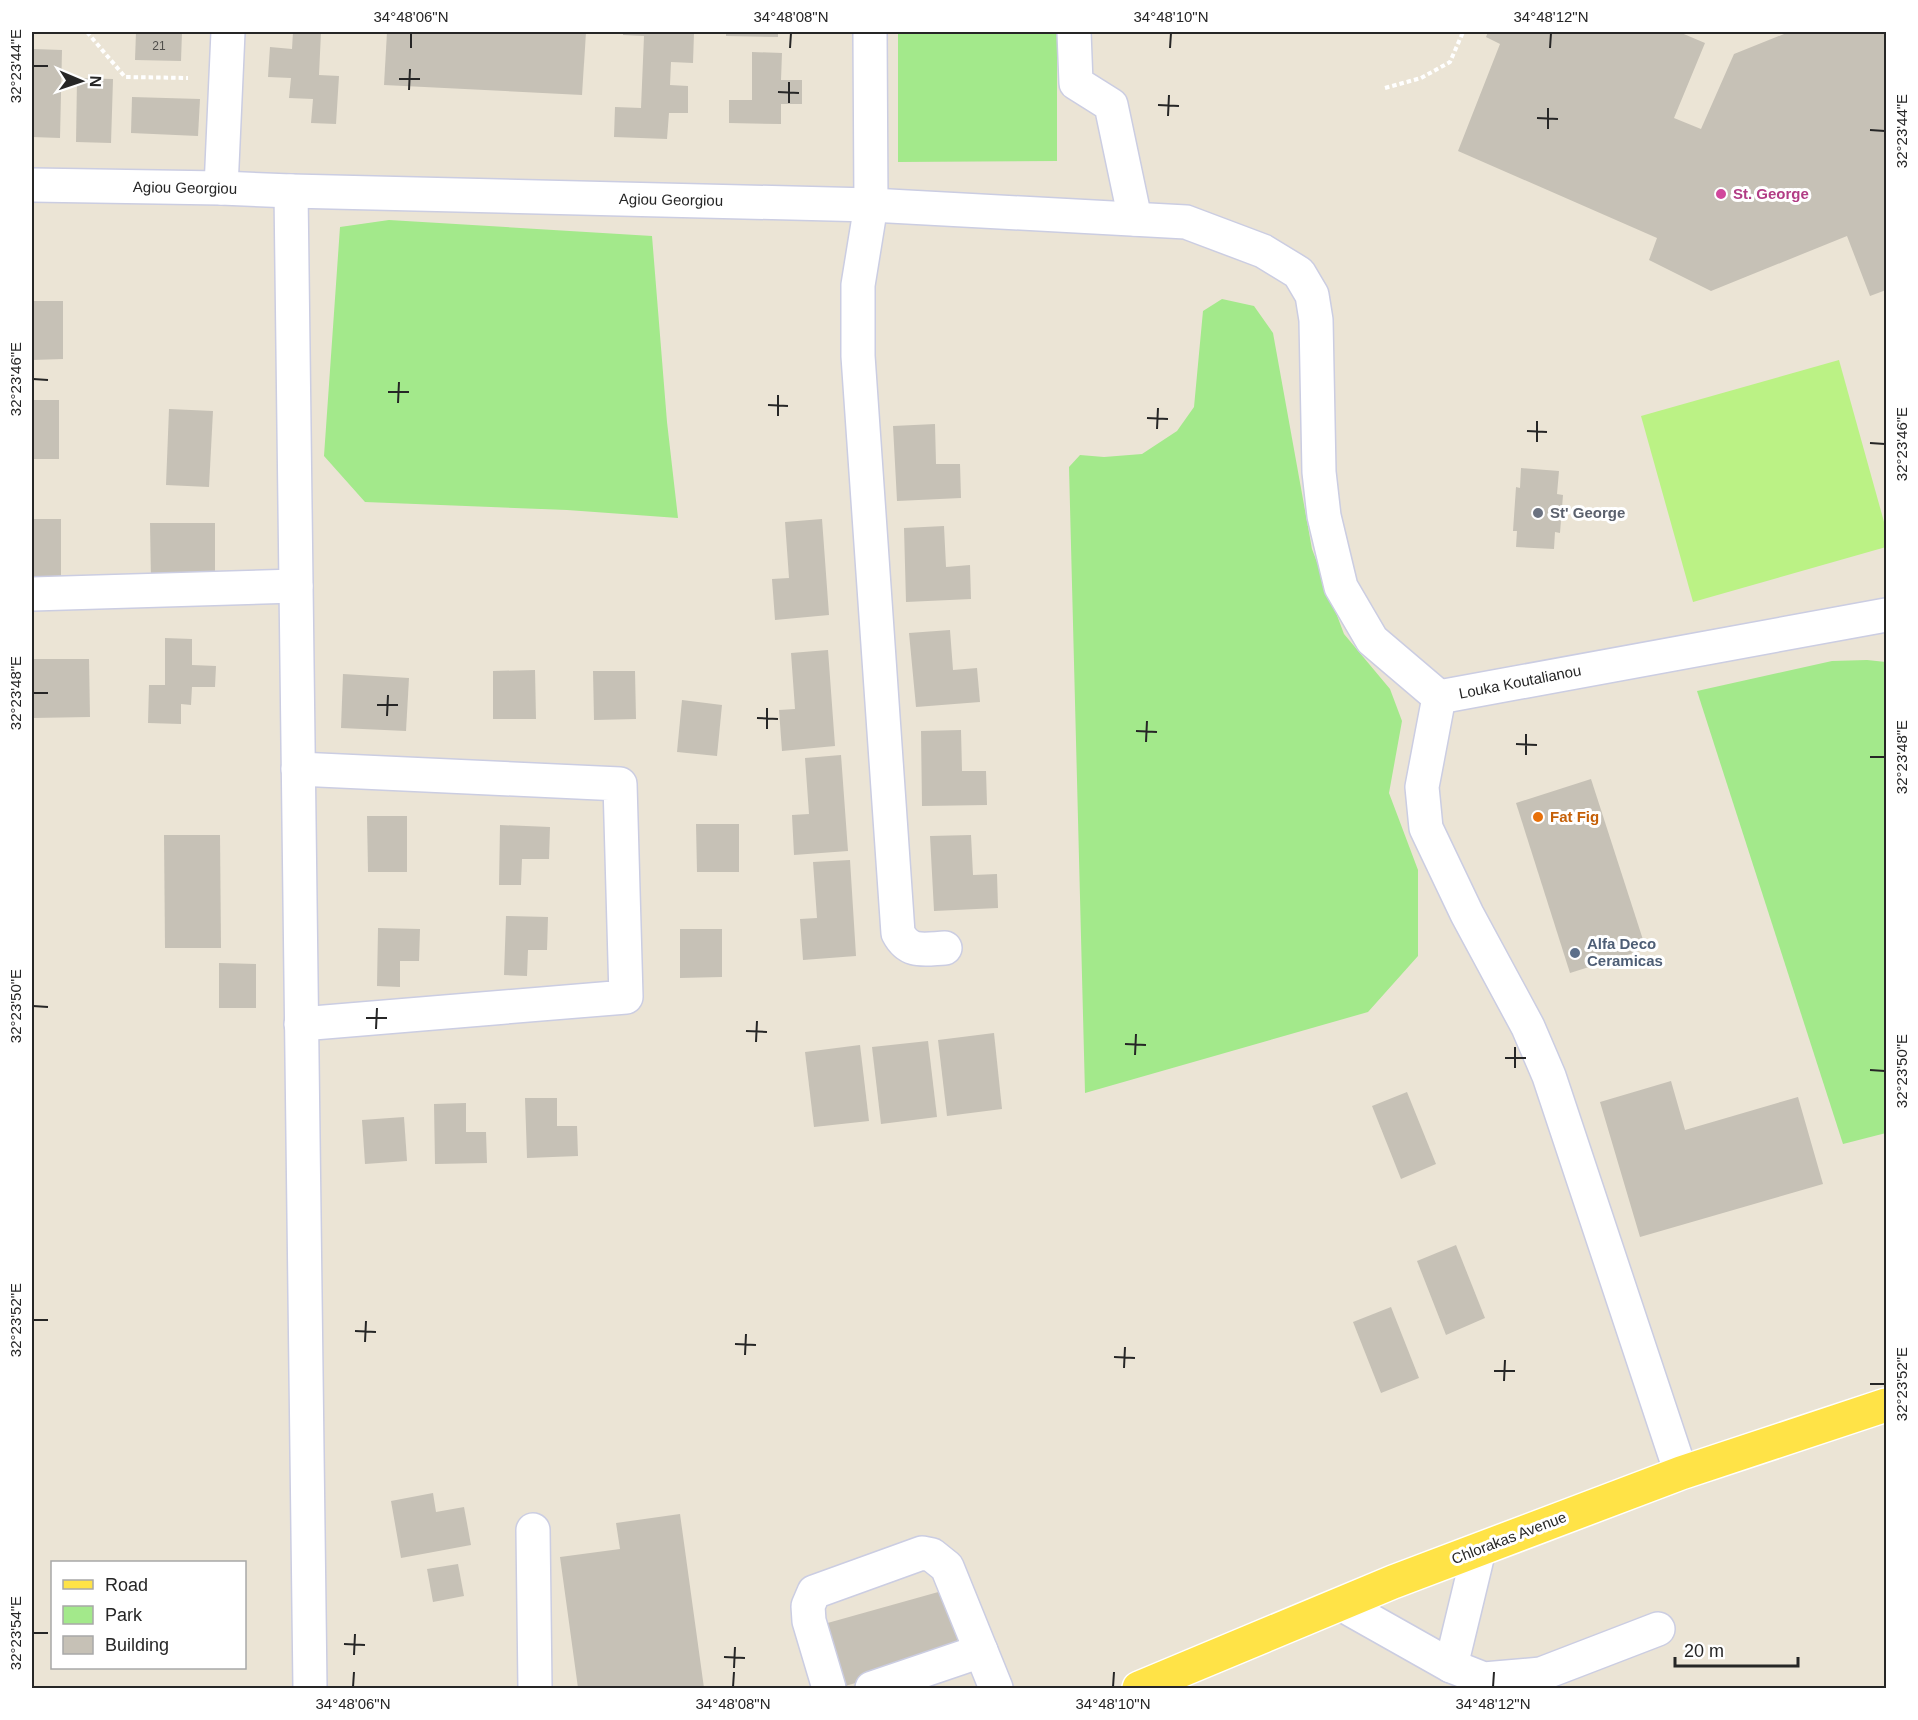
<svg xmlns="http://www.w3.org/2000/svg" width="1918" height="1720" font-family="Helvetica,sans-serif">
<rect width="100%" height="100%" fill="#ebe4d5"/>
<g fill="#a3e98b">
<polygon points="898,32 1057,32 1057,161 898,162"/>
<polygon points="389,220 652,236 667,422 678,518 567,510 365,502 324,456 340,227"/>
<polygon points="1222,299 1254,306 1273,333 1312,549 1344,634 1390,689 1402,721 1389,793 1418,870 1418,956 1368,1012 1085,1093 1069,467 1080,455 1104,457 1142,454 1177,431 1194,407 1203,311"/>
<polygon points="1867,660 1886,662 1886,1133 1843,1144 1697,691 1832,661"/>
</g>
<polygon fill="#bbf285" points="1839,360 1886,529 1886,547 1693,602 1641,416"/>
<g fill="#c6c1b6">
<polygon points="136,32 182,32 181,61 135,60"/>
<polygon points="293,32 321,32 319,75 339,76 336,124 311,123 313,99 289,98 291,78 268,77 270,47 292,49"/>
<polygon points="387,32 586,32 582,95 384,85"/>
<polygon points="623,32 694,33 693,63 671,62 670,85 688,86 688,113 669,113 667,139 614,137 615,107 641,108 644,36 623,35"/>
<polygon points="726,32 778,32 778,37 726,36"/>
<polygon points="1488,32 1679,32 1705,43 1674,118 1701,129 1734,54 1789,32 1886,32 1886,290 1870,296 1847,236 1711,291 1649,260 1657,238 1458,151 1500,44 1486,37"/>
<polygon points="33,49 62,50 60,138 32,137"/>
<polygon points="752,52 782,53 781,80 802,80 802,104 781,104 781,124 729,123 729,100 752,100"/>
<polygon points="77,78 113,79 111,143 76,142"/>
<polygon points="132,97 200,99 198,136 131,133"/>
<polygon points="32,301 63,301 63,359 32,360"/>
<rect x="32" y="400" width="27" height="59"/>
<polygon points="169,409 213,411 209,487 166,485"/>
<polygon points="935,424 936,464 960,464 961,498 897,501 893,426"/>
<polygon points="1521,468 1559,471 1557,494 1563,495 1560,533 1555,532 1554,549 1516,547 1517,531 1513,531 1516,487 1520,488"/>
<rect x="32" y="519" width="29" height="58"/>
<polygon points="822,519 829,615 775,620 772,579 789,578 785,522"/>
<polygon points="150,523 215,523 215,581 151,581"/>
<polygon points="944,526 946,567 970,565 971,599 906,602 904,528"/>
<polygon points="950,630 953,670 977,668 980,702 916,707 909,633"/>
<polygon points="165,638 192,639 192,665 216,666 215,687 192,687 191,705 181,704 181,724 148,723 149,685 165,685"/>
<polygon points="828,650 835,746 782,751 779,710 795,709 791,653"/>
<polygon points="32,659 89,659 90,717 32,718"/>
<polygon points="535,670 536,719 493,719 493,671"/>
<polygon points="593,671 635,671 636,719 594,720"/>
<polygon points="343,674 409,678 406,731 341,728"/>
<polygon points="682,700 722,705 717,756 677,752"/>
<polygon points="961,730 962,771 986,771 987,805 922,806 921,731"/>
<polygon points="841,755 848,851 794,855 792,815 809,814 805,758"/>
<polygon points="1591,779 1646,949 1570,973 1516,803"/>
<polygon points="367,816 407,816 407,872 368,872"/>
<polygon points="696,824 739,824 739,872 697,872"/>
<polygon points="500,825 550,827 549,859 522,859 521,885 499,885"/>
<polygon points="164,835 220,835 221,948 165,948"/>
<polygon points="971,835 973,875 997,874 998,908 934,911 930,836"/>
<polygon points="850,860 856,956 803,960 800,919 817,918 813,862"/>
<polygon points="506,916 548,917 547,950 528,950 527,976 504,975"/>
<polygon points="378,928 420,929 419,961 400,961 400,987 377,986"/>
<polygon points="680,929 722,929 722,977 680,978"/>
<polygon points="219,963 256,964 256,1008 219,1008"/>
<polygon points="994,1033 1002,1109 947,1116 938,1040"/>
<polygon points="928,1041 937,1117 881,1124 872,1047"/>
<polygon points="860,1045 869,1121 814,1127 805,1052"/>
<polygon points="1671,1081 1685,1130 1798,1097 1823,1184 1640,1237 1600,1102"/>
<polygon points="1407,1092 1436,1164 1401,1179 1372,1106"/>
<polygon points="525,1098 557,1098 557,1126 577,1126 578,1156 527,1158"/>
<polygon points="466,1103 466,1132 486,1132 487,1163 435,1164 434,1104"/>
<polygon points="404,1117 407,1161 365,1164 362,1120"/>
<polygon points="1456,1245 1485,1318 1446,1335 1417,1261"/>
<polygon points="1391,1307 1419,1378 1381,1393 1353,1322"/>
<polygon points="433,1493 436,1512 464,1507 471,1545 401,1558 391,1501"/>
<polygon points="680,1514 704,1688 578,1688 560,1557 620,1549 616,1523"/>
<polygon points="458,1564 464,1596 433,1602 427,1569"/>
<polygon points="949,1589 967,1653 841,1687 824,1624"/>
</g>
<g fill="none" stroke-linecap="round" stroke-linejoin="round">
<g stroke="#cbcde2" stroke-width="36">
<g id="minor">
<path d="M 870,32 L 871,205 L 858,285 L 858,356 L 898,933 C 909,954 924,949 945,948"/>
<polyline points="1074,32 1076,83 1111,105 1135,219"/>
<polyline points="32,185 221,188 291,191 871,205 1186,222 1263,251 1299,273 1312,295 1316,320 1319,472 1324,516 1341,587 1372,640 1439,697"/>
<polyline points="221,188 228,32"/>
<polyline points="291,191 310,1688"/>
<polyline points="32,594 296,586"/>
<polyline points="1439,697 1422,787 1426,828 1467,914 1528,1027 1549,1076 1681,1473"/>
<polyline points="1439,697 1886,615"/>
<polyline points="298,769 620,784 626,997 301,1024"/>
<polyline points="533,1530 535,1688"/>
<polyline points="1341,1604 1451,1666 1484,1679 1541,1674 1658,1629"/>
<polyline points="1451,1666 1479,1550"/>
<polyline points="829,1688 809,1621 808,1606 814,1592 922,1553 932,1555 947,1567 996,1688"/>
<polyline points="872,1688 981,1651"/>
</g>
</g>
<g stroke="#fff" stroke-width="36">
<polyline id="major" points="1139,1688 1393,1582 1681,1473 1886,1405"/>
</g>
<g stroke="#fff" stroke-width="4" stroke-dasharray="4.5 3" stroke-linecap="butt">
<polyline points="87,32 125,77 188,78"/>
<polyline points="1385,88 1421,78 1450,62 1463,32"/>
</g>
<use href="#minor" stroke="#fff" stroke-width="33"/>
<use href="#major" stroke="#ffe347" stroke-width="33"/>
</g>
<path fill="none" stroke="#262626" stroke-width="2" d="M 411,48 L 411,33M 790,48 L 791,33M 1170,48 L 1171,33M 1550,48 L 1551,33M 33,66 L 48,66M 399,79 L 420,79M 409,90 L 410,69M 778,92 L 799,93M 789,103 L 789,82M 1158,105 L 1179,106M 1168,116 L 1169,95M 1537,118 L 1558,119M 1548,129 L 1548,108M 1870,130 L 1885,131M 33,379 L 48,380M 388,392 L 409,392M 398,403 L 399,382M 768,405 L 788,406M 778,416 L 778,395M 1147,418 L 1168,419M 1157,429 L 1158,408M 1527,431 L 1547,432M 1537,442 L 1537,421M 1870,443 L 1885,444M 33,693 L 48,693M 377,705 L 398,705M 387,716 L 388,695M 757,718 L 778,719M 767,729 L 767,708M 1136,731 L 1157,732M 1146,742 L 1147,721M 1516,744 L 1537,745M 1526,755 L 1526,734M 1870,757 L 1885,757M 33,1006 L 48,1007M 366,1018 L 387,1018M 376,1029 L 377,1008M 746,1031 L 767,1032M 756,1042 L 757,1021M 1125,1044 L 1146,1045M 1135,1055 L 1136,1034M 1505,1058 L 1526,1058M 1515,1068 L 1515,1047M 1870,1070 L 1885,1071M 33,1320 L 48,1320M 355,1331 L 376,1332M 365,1342 L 366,1321M 735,1344 L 756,1345M 745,1355 L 746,1334M 1114,1357 L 1135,1358M 1124,1368 L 1125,1347M 1494,1371 L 1515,1371M 1504,1381 L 1505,1360M 1870,1384 L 1885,1384M 33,1633 L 48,1633M 344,1644 L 365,1645M 354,1655 L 355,1634M 724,1657 L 745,1658M 734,1668 L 735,1647M 353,1687 L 354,1672M 733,1687 L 734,1672M 1113,1687 L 1114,1672M 1493,1687 L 1494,1672"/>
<circle fill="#d1479c" stroke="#fff" stroke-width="2" cx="1721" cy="194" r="6"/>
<circle fill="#6b7280" stroke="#fff" stroke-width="2" cx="1538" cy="513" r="6"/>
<circle fill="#e8710a" stroke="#fff" stroke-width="2" cx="1538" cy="817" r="6"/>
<circle fill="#5c6f8a" stroke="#fff" stroke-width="2" cx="1575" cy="953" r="6"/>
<g text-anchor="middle" stroke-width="6" stroke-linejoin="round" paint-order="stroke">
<g font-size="12" fill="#4e4d4a">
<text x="159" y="50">21</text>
</g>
<g font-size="15" fill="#262626" stroke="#fff">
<text transform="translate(185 188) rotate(1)" y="5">Agiou Georgiou</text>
<text transform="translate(671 200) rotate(1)" y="5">Agiou Georgiou</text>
<text transform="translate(1520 682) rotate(-11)" y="5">Louka Koutalianou</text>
<text transform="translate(1509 1538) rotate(-21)" y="5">Chlorakas Avenue</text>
</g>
<g font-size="15" font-weight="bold" fill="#b23c85" stroke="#fff" text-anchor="start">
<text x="1733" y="199">St. George</text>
</g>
<g font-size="15" font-weight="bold" fill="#5b616d" stroke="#fff" text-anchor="start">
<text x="1550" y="518">St' George</text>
</g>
<g font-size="15" font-weight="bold" fill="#c56008" stroke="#fff" text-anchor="start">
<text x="1550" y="822">Fat Fig</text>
</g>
<g font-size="15" font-weight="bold" fill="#4e5e75" stroke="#fff" text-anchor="start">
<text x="1587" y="949">Alfa Deco<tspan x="1587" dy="17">Ceramicas</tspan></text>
</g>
</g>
<rect width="1918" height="1720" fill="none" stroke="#ffffff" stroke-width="66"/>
<rect x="51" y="1561" width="195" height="108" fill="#ffffff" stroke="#a8a8a8" stroke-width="1.5"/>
<rect x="63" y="1580" width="30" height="9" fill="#ffe347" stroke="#a8a8a8" stroke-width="1.5"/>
<text x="105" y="1591" font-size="18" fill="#262626">Road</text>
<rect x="63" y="1606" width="30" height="18" fill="#a3e98b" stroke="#a8a8a8" stroke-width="1.5"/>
<text x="105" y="1621" font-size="18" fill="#262626">Park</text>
<rect x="63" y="1636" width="30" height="18" fill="#c6c1b6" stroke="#a8a8a8" stroke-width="1.5"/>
<text x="105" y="1651" font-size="18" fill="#262626">Building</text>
<g transform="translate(81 81) rotate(92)" stroke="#ffffff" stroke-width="4.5" paint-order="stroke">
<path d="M0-4.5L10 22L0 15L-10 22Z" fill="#262626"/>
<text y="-9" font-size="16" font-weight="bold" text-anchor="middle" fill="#262626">N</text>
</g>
<path d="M1675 1657v9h123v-9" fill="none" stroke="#262626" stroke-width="3"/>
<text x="1684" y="1657" font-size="18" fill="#262626" stroke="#ffffff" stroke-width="4.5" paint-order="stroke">20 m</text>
<rect x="33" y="33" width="1852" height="1654" fill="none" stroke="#262626" stroke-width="2"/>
<g font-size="15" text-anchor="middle" fill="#262626">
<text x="411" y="22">34°48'06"N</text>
<text x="791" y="22">34°48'08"N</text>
<text x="1171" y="22">34°48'10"N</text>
<text x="1551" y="22">34°48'12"N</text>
<text transform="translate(16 66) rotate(-90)" y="5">32°23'44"E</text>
<text transform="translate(1902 131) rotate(-90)" y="5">32°23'44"E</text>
<text transform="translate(16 379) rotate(-90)" y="5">32°23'46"E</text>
<text transform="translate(1902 444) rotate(-90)" y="5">32°23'46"E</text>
<text transform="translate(16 693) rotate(-90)" y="5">32°23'48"E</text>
<text transform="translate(1902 757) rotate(-90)" y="5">32°23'48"E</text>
<text transform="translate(16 1006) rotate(-90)" y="5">32°23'50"E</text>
<text transform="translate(1902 1071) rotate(-90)" y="5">32°23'50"E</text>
<text transform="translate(16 1320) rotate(-90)" y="5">32°23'52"E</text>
<text transform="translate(1902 1384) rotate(-90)" y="5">32°23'52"E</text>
<text transform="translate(16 1633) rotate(-90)" y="5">32°23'54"E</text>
<text x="353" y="1709">34°48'06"N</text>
<text x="733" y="1709">34°48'08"N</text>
<text x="1113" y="1709">34°48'10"N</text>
<text x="1493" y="1709">34°48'12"N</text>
</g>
</svg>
